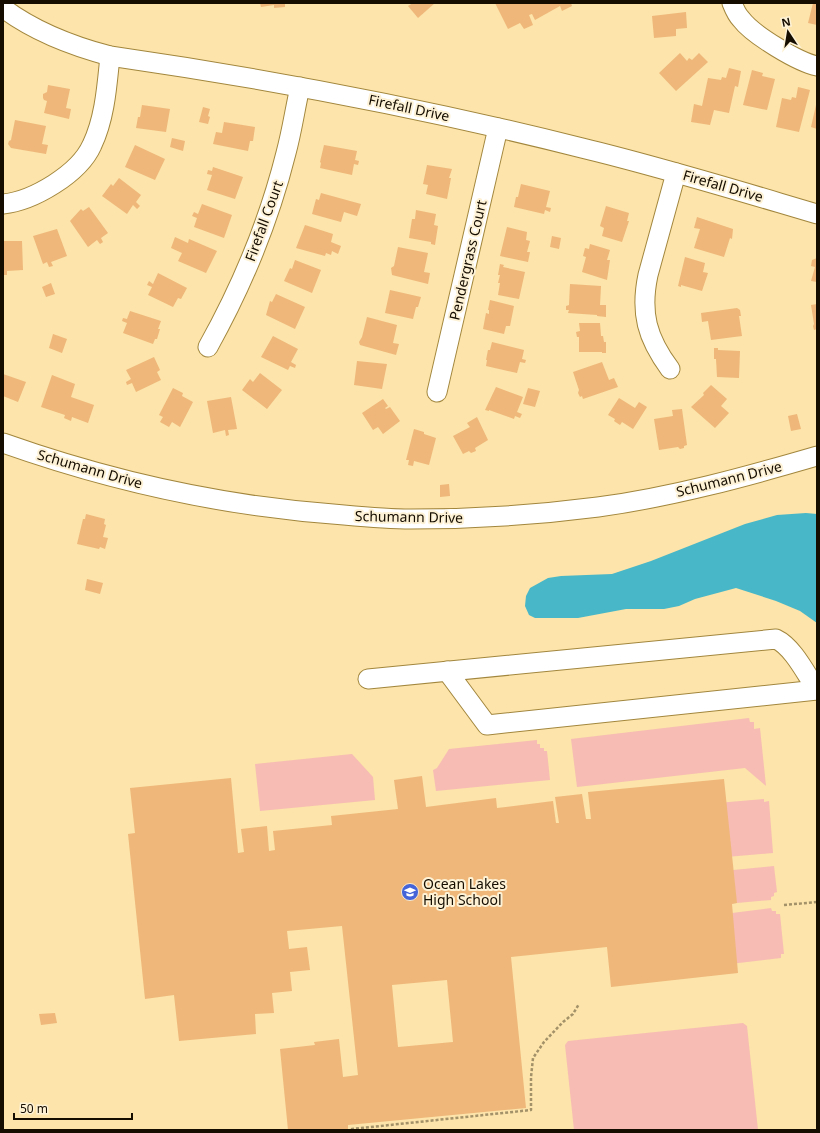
<svg xmlns="http://www.w3.org/2000/svg" width="820" height="1133" font-family="'Noto Sans',sans-serif">
<rect width="100%" height="100%" fill="#fce4aa"/>
<g fill="#f7bcb3">
<polygon points="749,718 750,722 754,722 754,729 760,728 766,786 745,768 577,787 571,739"/>
<polygon points="537,740 537,744 540,744 540,748 544,748 544,751 547,751 550,780 436,791 433,770 437,768 449,749"/>
<polygon points="352,754 373,777 375,800 260,811 255,764"/>
<polygon points="764,799 764,802 769,801 773,853 726,857 717,803"/>
<polygon points="774,866 777,892 774,893 774,896 771,897 771,900 726,904 723,871"/>
<polygon points="771,908 772,911 776,911 776,914 780,914 784,954 781,954 781,958 730,964 724,914"/>
<polygon points="743,1023 747,1026 758,1130 574,1130 565,1045 568,1041"/>
</g>
<polygon fill="#48b7c7" points="806,513 817,514 817,623 800,611 776,601 736,588 695,599 679,606 664,609 626,609 578,618 535,618 529,615 525,606 526,596 530,588 548,578 561,576 612,574 651,561 745,524 777,515"/>
<g fill="#efb77a" fill-rule="evenodd">
<polygon points="260,3 285,3 285,7 274,8 274,5 261,7"/>
<polygon points="413,3 435,3 418,18 408,6"/>
<polygon points="495,3 571,3 572,6 562,11 560,6 535,20 532,14 529,15 533,25 524,29 520,23 508,29"/>
<polygon points="813,3 817,3 817,25 808,23"/>
<polygon points="686,12 687,28 676,29 676,36 654,38 652,16"/>
<polygon points="680,53 687,61 689,58 692,60 699,53 708,62 676,91 659,73"/>
<polygon points="729,68 741,71 738,87 735,86 729,113 714,110 710,125 691,122 694,104 702,106 708,78 721,80 722,77 726,78"/>
<polygon points="752,70 763,73 762,76 775,79 767,110 743,105"/>
<polygon points="48,85 70,89 66,108 71,109 69,119 44,113 47,101 44,100 43,98 43,94 47,92"/>
<polygon points="798,87 810,90 799,132 776,127 782,98 791,100 792,97 796,98"/>
<polygon points="142,105 170,109 166,132 136,128 138,117 140,117"/>
<polygon points="816,105 817,106 817,129 811,127"/>
<polygon points="203,107 210,109 208,116 210,117 208,124 199,122"/>
<polygon points="15,120 46,126 42,144 48,145 46,154 11,148 8,144 9,141 11,140"/>
<polygon points="224,122 255,127 253,141 250,141 248,151 213,144 216,132 222,133"/>
<polygon points="172,138 185,141 183,151 170,147"/>
<polygon points="135,145 165,159 155,180 125,167"/>
<polygon points="324,145 357,151 355,160 359,161 358,165 354,164 352,175 320,168 321,163 320,162"/>
<polygon points="427,165 452,169 449,178 451,178 447,199 426,194 428,185 423,184"/>
<polygon points="213,167 243,177 235,199 207,190 212,175 207,174 208,170 212,171"/>
<polygon points="119,178 141,195 136,202 140,206 137,209 133,205 127,214 102,196 111,184 113,186"/>
<polygon points="521,184 550,191 546,207 551,208 550,212 545,210 544,214 514,207 516,197 518,197"/>
<polygon points="321,193 361,204 357,216 344,212 341,222 312,214 316,199 319,200"/>
<polygon points="202,204 232,215 224,238 194,227 197,218 192,216 194,212 198,214"/>
<polygon points="606,206 629,213 627,221 629,221 622,242 602,236 604,228 600,226"/>
<polygon points="89,207 108,233 101,238 103,242 100,244 97,240 88,247 70,221 81,209 83,211"/>
<polygon points="416,210 436,214 434,225 438,226 435,245 431,244 431,242 409,238 412,219 415,219"/>
<polygon points="697,217 733,229 732,239 730,238 724,257 694,248 700,229 694,228"/>
<polygon points="305,225 333,234 331,242 341,246 338,254 332,251 331,255 326,253 325,256 296,248"/>
<polygon points="507,227 527,232 526,240 530,241 527,252 530,252 528,262 500,256"/>
<polygon points="57,229 67,256 51,262 53,266 49,267 47,262 43,264 33,236"/>
<polygon points="552,236 561,238 559,249 550,247"/>
<polygon points="175,237 188,243 189,239 217,251 206,273 178,261 182,253 171,248"/>
<polygon points="3,241 22,241 23,270 7,271 7,275 4,275"/>
<polygon points="590,244 610,250 607,260 610,260 607,280 582,272 586,257 583,256 585,248 589,249"/>
<polygon points="398,247 428,253 424,272 430,273 428,284 392,275 391,268 394,266"/>
<polygon points="685,257 705,263 703,272 708,273 702,291 681,285 681,287 678,286"/>
<polygon points="817,258 817,282 811,281 815,267 811,266 812,260"/>
<polygon points="295,260 321,270 312,293 284,281 290,268 292,269"/>
<polygon points="500,264 504,265 503,267 525,272 519,299 498,295 500,283 498,283 500,275 498,275"/>
<polygon points="158,273 187,288 181,299 178,298 173,307 148,295 152,287 147,285 149,281 153,284"/>
<polygon points="51,283 55,294 46,297 42,287"/>
<polygon points="570,284 601,286 600,305 606,305 606,317 597,316 597,315 568,313 569,310 566,310 566,306 569,305"/>
<polygon points="390,290 421,297 418,307 416,307 413,319 385,313"/>
<polygon points="276,294 305,307 295,329 266,315 270,301 272,302"/>
<polygon points="490,300 514,306 510,326 506,326 504,334 483,329 486,313 489,314 489,310 488,310"/>
<polygon points="817,304 817,329 814,330 813,326 814,324 811,305"/>
<polygon points="737,308 740,310 741,316 739,316 742,336 711,340 708,321 702,322 701,313"/>
<polygon points="130,311 161,321 158,329 160,329 157,339 155,339 153,344 123,333 127,323 122,321 123,318 127,319"/>
<polygon points="367,317 397,325 393,343 399,344 396,355 360,345 359,342 362,337"/>
<polygon points="579,323 600,323 601,336 603,336 604,342 606,342 606,353 602,353 602,352 579,352 579,337 577,337 576,332 580,331"/>
<polygon points="53,334 67,339 62,353 49,348"/>
<polygon points="273,336 298,349 291,362 296,365 295,368 290,366 288,370 261,357"/>
<polygon points="492,342 524,350 522,359 526,360 525,363 520,362 517,373 486,366 487,360 486,360 488,350 490,350"/>
<polygon points="714,348 718,348 718,350 740,351 739,378 717,377 716,359 714,359"/>
<polygon points="154,357 160,370 157,372 161,380 136,392 132,383 127,385 126,382 131,379 126,370"/>
<polygon points="357,361 387,364 382,389 354,385"/>
<polygon points="602,362 609,380 614,378 618,387 583,399 582,396 580,397 578,393 579,390 573,372"/>
<polygon points="260,373 282,390 267,409 242,390 250,379 253,382"/>
<polygon points="3,374 26,382 18,402 3,396"/>
<polygon points="52,375 75,384 71,397 94,405 88,423 72,417 71,421 64,418 65,415 41,407"/>
<polygon points="711,385 727,399 721,406 729,413 715,428 691,407 704,395 703,393"/>
<polygon points="496,387 523,397 517,412 522,414 520,418 515,416 514,419 489,410 489,411 485,410"/>
<polygon points="173,388 183,393 182,396 193,402 180,427 172,422 169,427 160,422 163,417 159,415"/>
<polygon points="528,388 540,391 535,407 523,404"/>
<polygon points="231,397 237,429 228,430 229,435 226,436 225,430 213,433 207,401"/>
<polygon points="619,398 635,408 639,402 647,407 633,429 622,422 620,425 614,421 615,419 608,415"/>
<polygon points="383,399 388,406 385,408 386,409 390,407 400,421 383,434 378,427 373,430 362,413"/>
<polygon points="682,409 687,445 684,446 684,448 680,449 678,447 659,450 654,419 673,416 672,410"/>
<polygon points="797,414 801,429 791,431 788,416"/>
<polygon points="477,417 488,440 475,448 476,451 471,453 469,451 463,454 453,436 470,427 467,423"/>
<polygon points="414,429 424,432 424,434 436,438 429,465 414,461 413,466 408,465 409,460 406,460"/>
<polygon points="449,484 450,496 440,497 440,485"/>
<polygon points="86,514 105,519 104,524 106,525 103,537 108,538 105,549 100,547 99,549 77,544 83,519 85,519"/>
<polygon points="87,579 103,583 100,594 85,590"/>
<path d="M 422,776 L 426,807 L 496,798 L 497,808 L 553,801 L 556,823 L 559,823 L 555,797 L 582,794 L 586,819 L 591,819 L 588,792 L 724,779 L 737,903 L 732,904 L 738,973 L 611,987 L 607,947 L 511,957 L 526,1108 L 348,1125 L 348,1130 L 288,1130 L 280,1049 L 315,1045 L 314,1042 L 339,1039 L 343,1077 L 358,1075 L 342,926 L 287,931 L 289,949 L 307,947 L 310,970 L 290,972 L 292,991 L 272,993 L 274,1013 L 255,1014 L 256,1034 L 179,1041 L 174,995 L 145,999 L 128,834 L 135,833 L 130,788 L 231,778 L 238,853 L 244,852 L 241,829 L 267,826 L 269,851 L 275,850 L 273,831 L 332,825 L 331,816 L 398,809 L 394,780 ZM 447,980 L 453,1042 L 398,1047 L 392,985 Z"/>
<polygon points="55,1013 57,1023 41,1025 39,1014"/>
</g>
<g fill="none" stroke-linecap="round" stroke-linejoin="round">
<g stroke="#a2863d" stroke-width="21">
<g id="minor">
<path d="M 732,3 C 734,8 737,15 741,19 C 753,35 798,62 817,66"/>
<path d="M 3,8 C 35,32 72,46 110,56 C 269,79 427,109 582,148 C 661,167 739,191 817,214"/>
<path d="M 3,204 C 33,201 79,174 92,145 C 105,118 107,85 110,56"/>
<path d="M 208,347 C 242,286 269,221 286,153 C 292,131 295,109 300,87"/>
<path d="M 670,369 C 647,338 640,313 648,275 L 676,173"/>
<polyline points="437,392 498,128"/>
<path d="M 3,443 C 113,482 228,507 344,515 C 366,517 389,519 411,519 C 473,519 536,515 598,507 C 672,497 745,477 817,456"/>
<polyline points="447,671 487,725 817,690"/>
<path d="M 368,679 L 776,639 C 793,647 806,674 817,690"/>
</g>
</g>
<g stroke="#a39169" stroke-width="2.5" stroke-dasharray="3 2" stroke-linecap="butt">
<polyline points="784,905 817,902"/>
<polyline points="352,1130 352,1129 531,1110 531,1077 533,1058 544,1042 563,1022 573,1014 579,1004"/>
</g>
<use href="#minor" stroke="#fff" stroke-width="19"/>
</g>
<defs>
<g id="school-disc" transform="scale(0.9)"><circle r="9.5" fill="#4464d7" stroke="#fef2d6"/><path d="M0-5L7-2L0 1L-7-2ZM-4 1L0 2.5L4 1V4Q0 6-4 4Z" fill="#fff"/></g>
</defs>
<g fill-rule="evenodd">
<use href="#school-disc" x="410" y="892"/>
</g>
<g text-anchor="middle" stroke-width="4" stroke-linejoin="round" paint-order="stroke">
<g font-size="14" fill="#150d00" stroke="#fef2d6">
<text transform="translate(409 108) rotate(12)" y="5">Firefall Drive</text>
<text transform="translate(723 186) rotate(16)" y="5">Firefall Drive</text>
<text transform="translate(264 221) rotate(-70)" y="5">Firefall Court</text>
<text transform="translate(468 260) rotate(-77)" y="5">Pendergrass Court</text>
<text transform="translate(90 469) rotate(16)" y="5">Schumann Drive</text>
<text transform="translate(729 479) rotate(-14)" y="5">Schumann Drive</text>
<text transform="translate(409 517) rotate(1)" y="5">Schumann Drive</text>
</g>
<g font-size="14" fill="#150d00" stroke="#fef2d6" text-anchor="start">
<text x="423" y="889">Ocean Lakes<tspan x="423" dy="16">High School</tspan></text>
</g>
</g>
<rect width="820" height="1133" fill="none" stroke="#150d00" stroke-width="8"/>
<g transform="translate(788 32) rotate(348)" stroke="#fef2d6" stroke-width="3" paint-order="stroke">
<path d="M0-3L7 15L0 10L-7 15Z" fill="#150d00"/>
<text y="-6" font-size="11" font-weight="bold" text-anchor="middle" fill="#150d00">N</text>
</g>
<path d="M14 1113v6h118v-6" fill="none" stroke="#150d00" stroke-width="2"/>
<text x="20" y="1113" font-size="12" fill="#150d00" stroke="#fef2d6" stroke-width="3" paint-order="stroke">50 m</text>
</svg>
